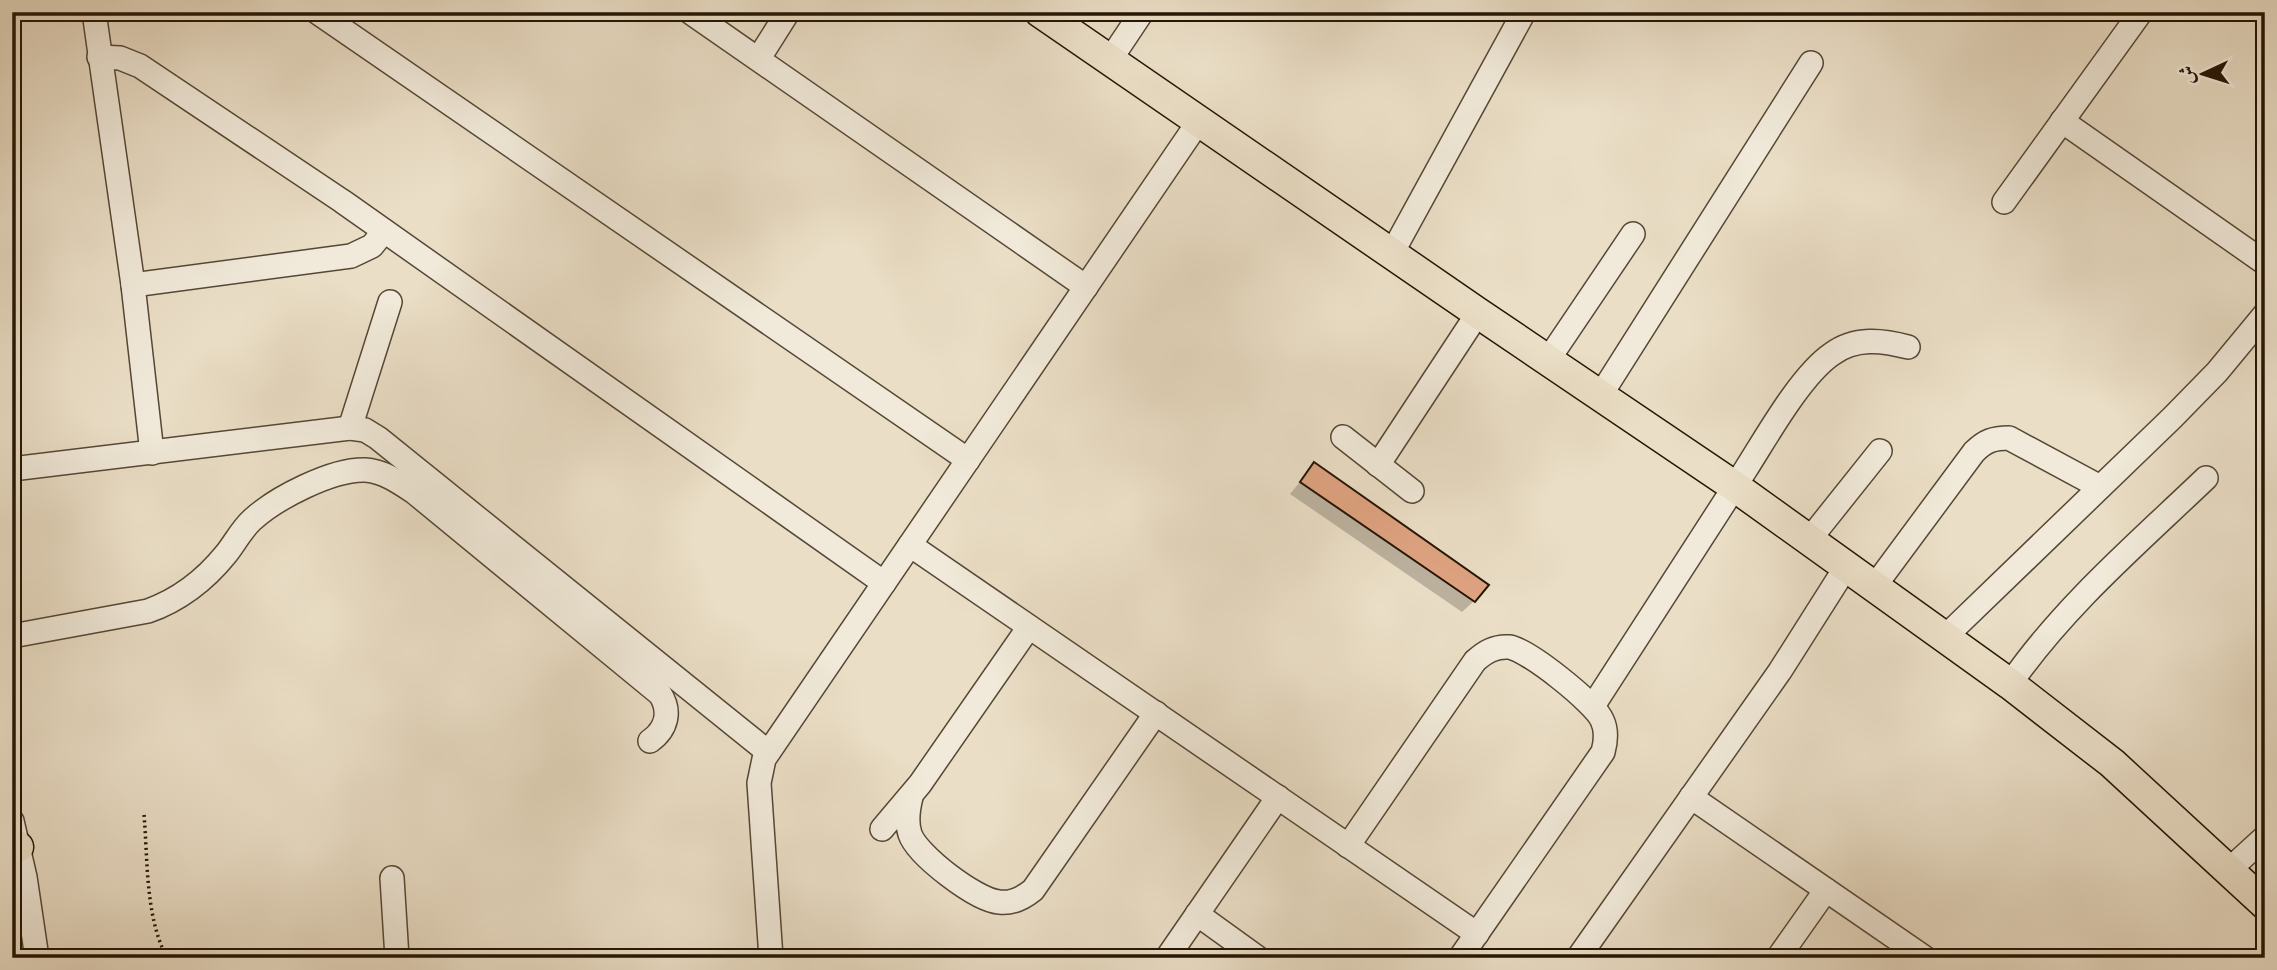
<svg xmlns="http://www.w3.org/2000/svg" width="2277" height="970" font-family="'IM FELL Double Pica',Amiri,serif">
<rect width="100%" height="100%" fill="#eadec6"/>
<filter id="stains"><feTurbulence type="fractalNoise" baseFrequency=".00286" numOctaves="4"/><feColorMatrix values="0 0 0 0 .2 0 0 0 0 .09 0 0 0 0 .02 0 0 0 .5 -.17"/></filter>
<radialGradient id="worn" r=".72"><stop offset=".6" stop-color="#630" stop-opacity="0"/><stop offset="1" stop-color="#630" stop-opacity=".3"/></radialGradient>
<polygon fill="#0003" points="1314,465 1474,601 1462,612 1290,494"/>
<polygon fill="#dfa381" stroke="#251505" stroke-width="2" points="1314,462 1489,585 1475,602 1300,482"/>
<g fill="none" stroke-linecap="round" stroke-linejoin="round">
<g stroke="#564735" stroke-width="26">
<g id="minor">
<polyline points="94,12 133,285 152,453"/>
<polyline points="317,12 968,460"/>
<polyline points="690,12 1086,287"/>
<polyline points="99,57 120,58 140,66 342,201 884,583"/>
<polyline points="759,58 788,12"/>
<polyline points="1110,60 1142,12"/>
<polyline points="2062,121 2265,263"/>
<polyline points="2004,202 2141,12"/>
<polyline points="1392,253 1524,12"/>
<polyline points="133,285 351,256 372,246 384,231"/>
<polyline points="1548,360 1633,234"/>
<polyline points="1600,396 1811,63"/>
<polyline points="350,428 390,302"/>
<polyline points="1343,437 1412,491"/>
<polyline points="1378,465 1478,313"/>
<polyline points="12,469 350,428 365,430 378,438 768,752"/>
<polyline points="1809,540 1880,451"/>
<polyline points="910,545 1477,934"/>
<path d="M 1874,587 L 1974,452 C 1985,441 1993,438 2009,438 L 2100,487"/>
<path d="M 12,636 L 148,611 C 179,600 205,580 226,554 C 235,543 241,530 252,520 C 276,498 332,469 365,470 C 383,471 399,482 414,492 L 660,694 C 671,711 667,729 650,741"/>
<polyline points="1945,637 2172,418 2217,372 2265,314"/>
<path d="M 2010,684 C 2064,606 2137,544 2206,478"/>
<path d="M 1593,706 C 1644,627 1695,548 1746,469 C 1767,436 1801,375 1832,354 C 1855,337 1882,340 1908,347"/>
<path d="M 911,797 C 908,809 906,822 910,834 C 917,855 976,900 999,902 C 1012,904 1023,898 1033,890 L 1156,713"/>
<polyline points="1691,797 1925,958"/>
<polyline points="12,821 25,877 37,958"/>
<polyline points="882,829 920,784 1029,627"/>
<path d="M 1348,846 L 1475,661 C 1485,652 1495,646 1509,647 C 1527,649 1595,703 1602,720 C 1607,730 1606,741 1603,752 L 1460,958"/>
<polyline points="2230,869 2265,837"/>
<polyline points="392,878 397,958"/>
<polyline points="1197,914 1258,958"/>
<polyline points="771,958 759,783 764,759 1199,121"/>
<polyline points="1167,958 1278,797"/>
<polyline points="1578,958 1780,671 1846,567"/>
<polyline points="1778,958 1826,890"/>
</g>
</g>
<g stroke="#251505" stroke-width="33">
<g id="major">
<polyline points="1040,12 1478,313 1734,486 2010,684 2112,763 2265,904"/>
<polyline points="12,842 18,847"/>
</g>
</g>
<g stroke="#251505" stroke-width="3.5" stroke-dasharray="2 3.5" stroke-linecap="butt">
<path d="M 144,815 C 148,861 145,916 167,958"/>
<polyline points="245,958 288,954 339,958"/>
<polyline points="366,958 376,956"/>
</g>
<use href="#minor" stroke="#f1eada" stroke-width="23"/>
<use href="#major" stroke="#eadec6" stroke-width="30"/>
</g>
<rect width="2277" height="970" fill="none" stroke="#eadec6" stroke-width="42"/>
<rect x="14" y="14" width="2249" height="942" fill="none" stroke="#251505" stroke-width="3.5"/>
<rect x="21" y="21" width="2235" height="928" fill="none" stroke="#251505" stroke-width="2"/>
<g transform="translate(2203 74) rotate(266)" stroke="#f1eada" stroke-width="5" paint-order="stroke">
<path d="M0-5L12 26L0 18L-12 26Z" fill="#251505"/>
<text y="-10" font-size="19" font-weight="bold" text-anchor="middle" fill="#251505">ش</text>
</g>
<rect width="100%" height="100%" filter="url(#stains)"/>
<rect width="100%" height="100%" fill="url(#worn)"/>
</svg>
